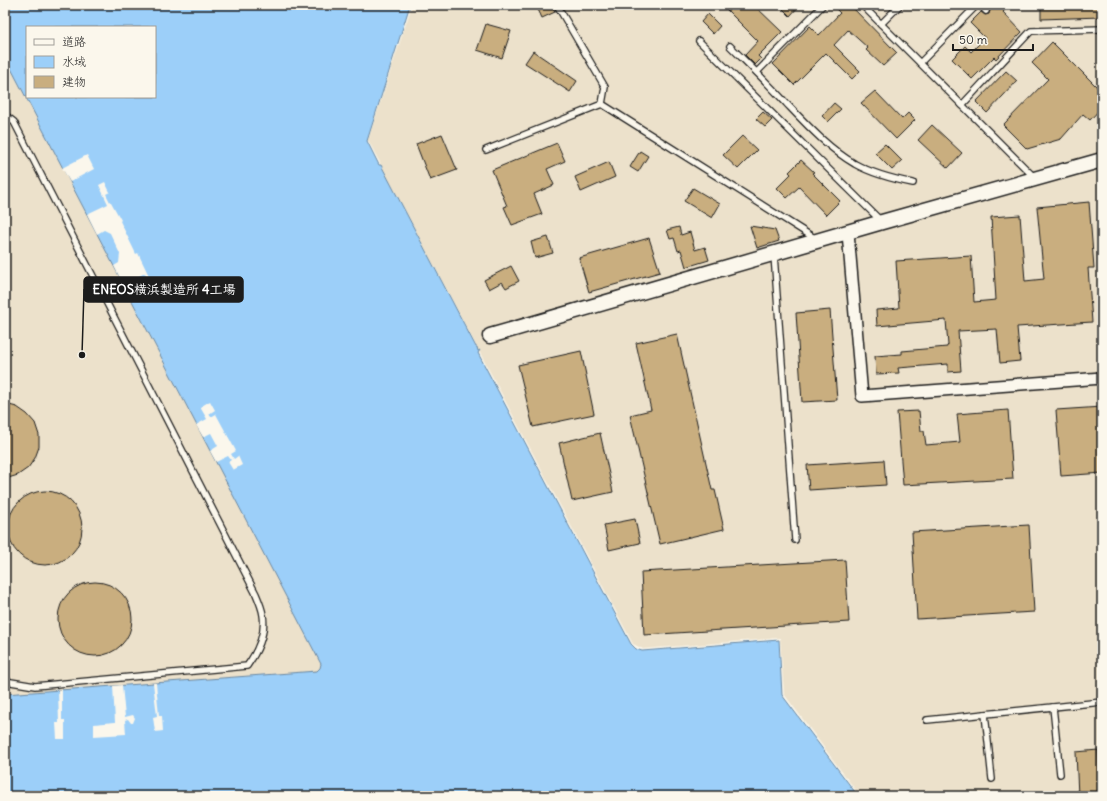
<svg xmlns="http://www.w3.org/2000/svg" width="1107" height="801" font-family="Delius,'Klee One',sans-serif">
<rect width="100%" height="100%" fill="#fbf7ec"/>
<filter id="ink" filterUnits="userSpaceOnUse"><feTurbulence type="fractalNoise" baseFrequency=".025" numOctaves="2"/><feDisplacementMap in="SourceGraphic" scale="8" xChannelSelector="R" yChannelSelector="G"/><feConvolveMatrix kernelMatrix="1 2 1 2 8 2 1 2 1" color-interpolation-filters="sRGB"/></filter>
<g filter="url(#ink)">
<g fill="#ece1cb">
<polygon points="412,5 1102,5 1102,796 860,796 784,694 780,638 643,649 633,644 368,140"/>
<polygon points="5,57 321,663 320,668 317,671 5,694"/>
</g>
<path fill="#9ccff9" stroke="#6987a1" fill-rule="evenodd" d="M 5,5 L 410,5 L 367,141 L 379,165 L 381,165 L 476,347 L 477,347 L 478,351 L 480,350 L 478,353 L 631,644 L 636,649 L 642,651 L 779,640 L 782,695 L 858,796 L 5,796 L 5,694 L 317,671 L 320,668 L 321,664 L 5,57 ZM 27,27 L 155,27 L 155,97 L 27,97 Z"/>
<g fill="#fbf7ec">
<polygon points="87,155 94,169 70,182 62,168"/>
<polygon points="105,182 110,192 106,194 110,202 111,202 121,220 120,221 136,254 138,253 151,280 155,278 161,288 155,292 145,273 123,284 114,266 119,263 120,254 110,233 104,230 97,234 87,214 108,204 99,185"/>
<polygon points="210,401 215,410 209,414 211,417 216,414 236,451 231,454 234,459 238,456 242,465 233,470 228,462 231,460 228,456 216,462 210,451 218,446 211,433 203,437 196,425 207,419 200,407"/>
<polygon points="153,683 156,683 159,716 162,716 163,731 155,732 153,717 157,716"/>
<polygon points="122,685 125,717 133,715 135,718 133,723 131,723 128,719 125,720 126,734 94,736 94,724 115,722 113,686"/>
<polygon points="58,690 62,690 62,720 65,720 65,739 57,739 56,723 59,723"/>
</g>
<g fill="#c9ae7f" stroke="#1c1c1c">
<polygon points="536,5 552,5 555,12 542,18"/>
<polygon points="722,5 754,5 782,32 758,56 761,59 755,65 745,55 758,41"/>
<polygon points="779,5 800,5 790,16"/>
<polygon points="832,5 850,5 897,53 883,66 866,50 868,48 848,30 834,45 860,71 852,79 826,53 794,85 773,64 810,26 819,35 840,13"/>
<polygon points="988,5 1010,5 1003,12 1022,32 996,59 994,57 972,79 952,59 965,46 971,52 985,38 970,23 981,12 985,15 989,14 990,10 987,6"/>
<polygon points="1041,5 1101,5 1101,17 1041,19"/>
<polygon points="708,14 720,26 713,34 701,22"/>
<polygon points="486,24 511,31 502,58 477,50"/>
<polygon points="1052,42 1097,87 1102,82 1102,107 1090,120 1083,114 1061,139 1027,149 1003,125 1048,79 1032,63"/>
<polygon points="533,51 577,81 570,92 525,63"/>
<polygon points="1006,71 1017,81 987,113 976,102"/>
<polygon points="875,91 902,119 908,113 915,120 896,139 861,103"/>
<polygon points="834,103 841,109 828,122 822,116"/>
<polygon points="763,112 772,120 765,127 756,119"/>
<polygon points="932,125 962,153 948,168 918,140"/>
<polygon points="442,134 457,170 430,180 416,144"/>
<polygon points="742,136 757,150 738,169 723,155"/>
<polygon points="557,143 565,161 547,169 554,185 534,194 542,214 512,225 504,207 507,206 492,170"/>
<polygon points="885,144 902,161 892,170 875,153"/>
<polygon points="640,151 648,156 638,172 630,167"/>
<polygon points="801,160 814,172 812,173 840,201 826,215 799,187 787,198 777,188 791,174 789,172"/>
<polygon points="609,162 615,177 581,192 575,177"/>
<polygon points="693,188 720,204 712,218 684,201"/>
<polygon points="1089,202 1094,268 1088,268 1092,322 1017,327 1020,361 1000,363 997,329 958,331 961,371 948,372 948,364 898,368 899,373 876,374 875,356 902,354 902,351 947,347 947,346 948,345 946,320 877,326 876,310 899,308 896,261 971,256 974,302 996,300 991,217 1020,215 1025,281 1044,279 1037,207"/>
<polygon points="750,226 775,230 779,241 757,248"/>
<polygon points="679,227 681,235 690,232 695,250 705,247 709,260 686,267 681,250 678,251 674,238 670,239 667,230"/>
<polygon points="548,237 553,253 535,258 531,242"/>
<polygon points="649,238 660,272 589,292 579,258"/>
<polygon points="511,266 519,281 506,288 502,282 489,289 484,280"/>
<polygon points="830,310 837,400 802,402 796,313"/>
<polygon points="677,334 712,490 715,490 724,529 660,544 630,415 651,410 636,343"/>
<polygon points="581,351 594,414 533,427 518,365"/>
<polygon points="5,404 17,407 27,414 35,423 39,435 39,447 35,458 28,468 18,475 5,479"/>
<polygon points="1102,407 1102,473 1061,476 1056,410"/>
<polygon points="1008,410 1013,479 903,485 897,412 919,411 921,431 924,431 926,445 960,442 957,414"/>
<polygon points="600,433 613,492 572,501 559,443"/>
<polygon points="884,460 886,485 809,490 807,465"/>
<circle cx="45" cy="528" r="37"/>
<polygon points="635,519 640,543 609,550 604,525"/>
<polygon points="1029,525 1034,612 917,619 912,532"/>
<polygon points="845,560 849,622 644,635 641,572"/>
<circle cx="95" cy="619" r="37"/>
<polygon points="1098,750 1101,796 1078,796 1076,752"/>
</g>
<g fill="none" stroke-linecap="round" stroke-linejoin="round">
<g stroke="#1c1c1c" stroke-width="8">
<g id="service">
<polyline points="557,5 605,87 602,104 816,239"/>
<polyline points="862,5 1035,178"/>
<polyline points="980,5 986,11"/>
<polyline points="881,24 900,5"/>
<polyline points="699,41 882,222"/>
<path d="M 730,46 C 749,65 768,83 786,103 C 807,125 828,148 855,164 C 873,174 893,179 913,183"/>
<polyline points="920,63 977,5"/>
<polyline points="757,72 823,5"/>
<polyline points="962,105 1031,31 1102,29"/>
<path d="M 5,115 L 14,122 L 256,594 C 259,601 262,608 263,615 C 266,633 257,652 247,666 L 35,686 L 5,681"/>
<polyline points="486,150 602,104"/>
<polyline points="774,255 795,540"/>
<polyline points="1053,707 1060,774"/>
<polyline points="985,714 992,779"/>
<polyline points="927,720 1102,702"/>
</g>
</g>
<g stroke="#1c1c1c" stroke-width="14">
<polyline id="minor" points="848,233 862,396 1102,378"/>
</g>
<g stroke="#1c1c1c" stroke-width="17">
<polyline id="tertiary" points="490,336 882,222 1102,160"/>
</g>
<use href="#service" stroke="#fbf7ec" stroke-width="5.5"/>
<use href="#minor" stroke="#fbf7ec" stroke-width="11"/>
<use href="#tertiary" stroke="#fbf7ec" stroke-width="14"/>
</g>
</g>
<path fill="none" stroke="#1c1c1c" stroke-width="1.5" d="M82 355L84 289"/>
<circle fill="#1c1c1c" stroke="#fbf7ec" stroke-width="1.5" cx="82" cy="355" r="4"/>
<rect fill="#1c1c1c" stroke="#1c1c1c" stroke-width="1.5" x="84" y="277" width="159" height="25" rx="4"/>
<g font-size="13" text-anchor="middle" font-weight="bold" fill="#fff">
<text x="164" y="294">ENEOS横浜製造所 4工場</text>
</g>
<rect width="1107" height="801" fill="none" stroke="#fbf7ec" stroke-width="20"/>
<rect x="10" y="10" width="1087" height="781" fill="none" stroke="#1c1c1c" stroke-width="1.5" filter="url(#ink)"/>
<rect x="26" y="26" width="130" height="72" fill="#fbf7ec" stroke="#a29f99"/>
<rect x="34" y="39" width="20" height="6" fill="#fbf7ec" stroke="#a29f99"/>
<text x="62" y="46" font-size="12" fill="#1c1c1c">道路</text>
<rect x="34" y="56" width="20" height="12" fill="#9ccff9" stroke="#a29f99"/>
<text x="62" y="66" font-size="12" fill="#1c1c1c">水域</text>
<rect x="34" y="76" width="20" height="12" fill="#c9ae7f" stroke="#a29f99"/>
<text x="62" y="86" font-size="12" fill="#1c1c1c">建物</text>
<path d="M953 44v6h80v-6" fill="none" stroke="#1c1c1c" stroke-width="2"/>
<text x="959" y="44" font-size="12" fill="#1c1c1c" stroke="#fbf7ec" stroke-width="3" paint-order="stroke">50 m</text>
</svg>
